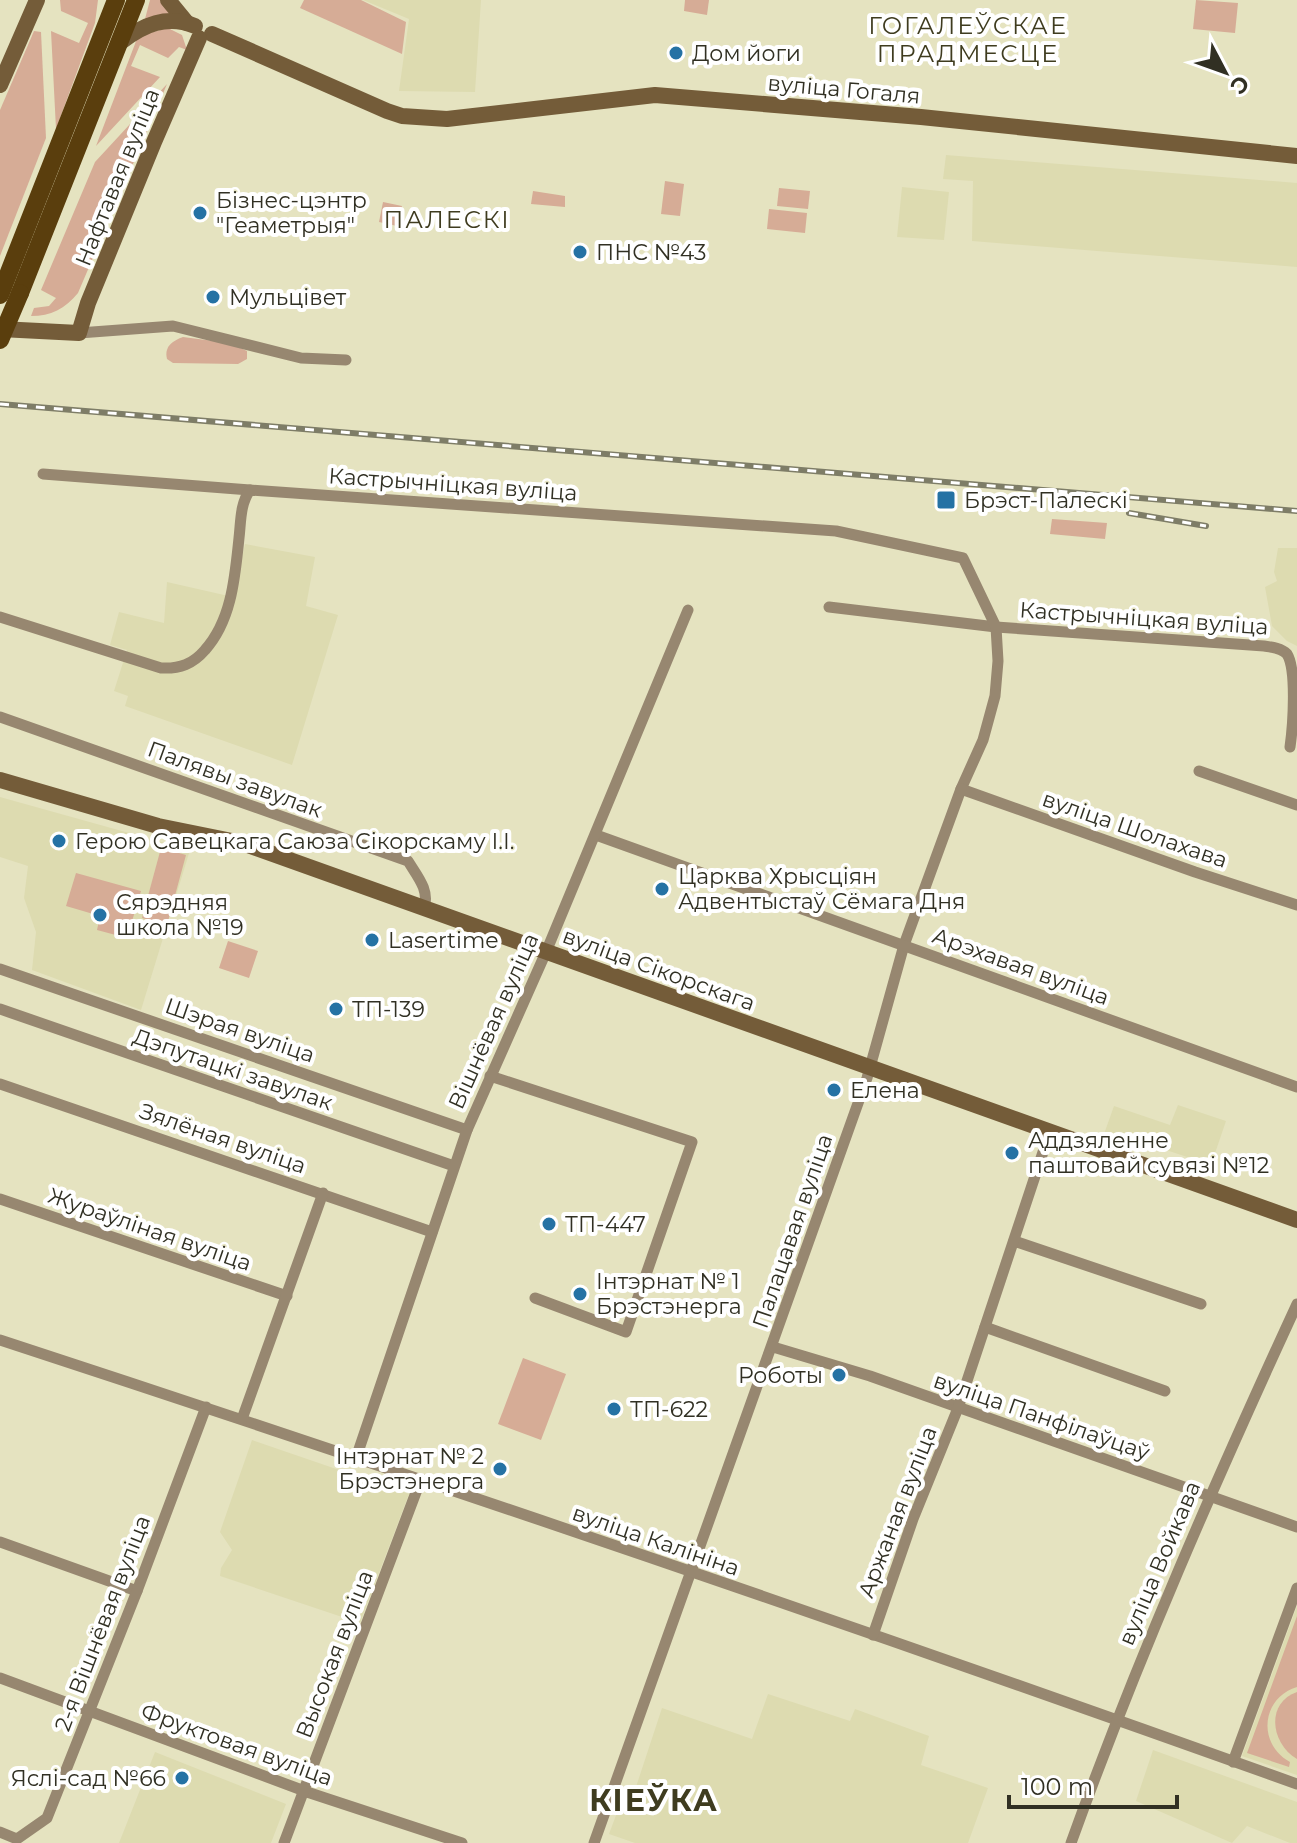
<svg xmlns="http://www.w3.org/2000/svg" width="1297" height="1843" font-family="Montserrat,sans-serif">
<rect width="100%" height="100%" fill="#e5e3c0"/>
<g fill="#dddbb0">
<polygon points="363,0 481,0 475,92 399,91 409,19"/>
<polygon points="946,155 1297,183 1297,267 972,241 973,181 943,179"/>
<polygon points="902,187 949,192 944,240 897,237"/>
<polygon points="245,544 315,557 306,606 338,615 292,765 125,706 128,696 114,691 127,650 110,645 119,612 164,623 167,582 233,597"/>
<polygon points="1278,548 1297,548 1297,646 1287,641 1272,626 1265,587 1277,581 1274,572"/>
<polygon points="0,797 190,850 141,1010 32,970 36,932 24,898 28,866 0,857"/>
<polygon points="1178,1105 1226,1121 1211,1165 1139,1141 1137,1146 1104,1134 1114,1106 1170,1125"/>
<polygon points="252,1440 409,1494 360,1623 220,1576 221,1568 232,1550 220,1532"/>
<polygon points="1297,1606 1297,1775 1242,1756"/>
<polygon points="768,1694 850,1721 855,1709 929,1736 921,1765 988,1788 968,1843 635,1843 609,1834 624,1794 633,1796 662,1708 752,1739"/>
<polygon points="1153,1750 1297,1802 1297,1843 1290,1843 1247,1826 1232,1843 1136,1801"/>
<polygon points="155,1752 286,1804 271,1843 119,1843"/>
</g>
<g fill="#d6ac96">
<polygon points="60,0 98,0 95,23 56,129 51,31 79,43 88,23 61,11"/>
<polygon points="150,0 161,0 170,15 145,19"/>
<polygon points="304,0 361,0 406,22 402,54 300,8"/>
<polygon points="685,0 709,0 707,15 684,11"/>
<polygon points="1196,0 1238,3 1235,33 1193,29"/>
<polygon points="168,28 182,35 187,50 179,47 168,58 140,45 131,66 160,77 96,146 138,36"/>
<polygon points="34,31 41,32 46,138 0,256 0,110"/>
<path d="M 167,84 L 78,293 C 65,309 51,316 31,316 L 34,308 L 49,306 L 56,298 L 41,290 L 95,162 Z"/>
<polygon points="665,181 684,184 680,216 661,214"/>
<polygon points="779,188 810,191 808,209 777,206"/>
<polygon points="533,191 565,196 565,207 531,204"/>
<polygon points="383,202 402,206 397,226 379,222"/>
<polygon points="769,209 807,213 805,233 767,229"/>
<path d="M 183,337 L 229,343 L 247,351 L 247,359 L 238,364 L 173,363 L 167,359 C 164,347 172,341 183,337 Z"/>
<polygon points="1052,519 1107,523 1105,539 1050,534"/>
<polygon points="161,848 186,855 167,925 142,918"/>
<polygon points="76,873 141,891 127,938 97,930 100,916 66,906"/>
<polygon points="228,941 258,951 249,978 219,968"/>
<polygon points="523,1358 566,1374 541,1440 498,1424"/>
<path d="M 1297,1616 L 1297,1687 C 1261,1698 1257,1744 1290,1762 L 1289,1767 L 1247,1753 Z"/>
<path d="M 1297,1692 L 1297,1759 C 1271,1744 1265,1703 1297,1692 Z"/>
</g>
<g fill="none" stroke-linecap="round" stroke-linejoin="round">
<g stroke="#978770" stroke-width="11">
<polyline points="79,333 173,326 301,358 346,360"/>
<polyline points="43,474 250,490"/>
<path d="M 829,607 L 996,627 L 1264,646 C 1271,647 1281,648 1287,654 C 1297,670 1293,726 1290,747"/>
<path d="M 0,617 L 161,668 C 180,669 193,664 205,650 C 232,620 235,576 239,538 C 241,521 240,504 250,490 L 836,531 L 963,558 L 996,627 L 998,661 L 995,696 L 983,740 L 961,789 L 904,945 L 867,1078 L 594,1843"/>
<path d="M 0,717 L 408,861 C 417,876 430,890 424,908"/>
<polyline points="1199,771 1297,805"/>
<polyline points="961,789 1195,872 1297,905"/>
<polyline points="596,835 1297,1087"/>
<polyline points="0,969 467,1130"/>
<polyline points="0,1009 454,1166"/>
<polyline points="490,1076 692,1142 626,1332 535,1298"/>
<polyline points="0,1084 432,1232"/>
<polyline points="0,1199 287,1296"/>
<polyline points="1014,1241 1201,1304"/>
<polyline points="985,1327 1165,1391"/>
<path d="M 0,1340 C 434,1482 867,1630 1297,1784"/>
<polyline points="773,1347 870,1376 1297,1527"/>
<polyline points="242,1419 323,1193"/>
<polyline points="356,1458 467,1130 546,952 688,610"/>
<polyline points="0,1542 137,1591"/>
<polyline points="873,1635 913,1519 958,1408 1050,1131"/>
<polyline points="0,1678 310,1793 462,1843"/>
<polyline points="1233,1762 1297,1588"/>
<polyline points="0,1832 17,1839 47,1818 137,1591 206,1407"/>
<polyline points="284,1843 421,1479"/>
<path d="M 1071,1843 C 1137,1660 1215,1482 1297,1304"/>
</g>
<g stroke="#745c39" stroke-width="16">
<polyline points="168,0 187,23"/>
<polyline points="212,34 387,111 402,116 447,119 655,95 921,117 1297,156"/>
<path d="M 121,42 C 143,25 167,14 195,26"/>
<polyline points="0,85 37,0"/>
<polyline points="0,329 79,333 88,303 154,142 199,38"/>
<polyline points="0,780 158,826 242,843 1297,1220"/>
</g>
<g stroke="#5a3e0d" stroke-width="18">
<polyline points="20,293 136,0"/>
<polyline points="0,295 116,0"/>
</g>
<g stroke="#7e7d67" stroke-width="6">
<g id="rail">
<polyline points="0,404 1297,511"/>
<polyline points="1129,513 1206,526"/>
</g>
</g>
<use href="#rail" stroke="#fff" stroke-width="3" stroke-dasharray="9" stroke-linecap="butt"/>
<polyline stroke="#5a3e0d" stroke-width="18" points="0,340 20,293"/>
</g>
<g fill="#2572a4" stroke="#fff" stroke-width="3">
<circle cx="676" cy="53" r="8"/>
<circle cx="200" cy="213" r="8"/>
<circle cx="580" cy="252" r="8"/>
<circle cx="213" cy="297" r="8"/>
<rect x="936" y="490" width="20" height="20" rx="4"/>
<circle cx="59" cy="841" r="8"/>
<circle cx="662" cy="889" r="8"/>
<circle cx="100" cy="915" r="8"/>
<circle cx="372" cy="940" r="8"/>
<circle cx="336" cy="1009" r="8"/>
<circle cx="834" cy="1090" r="8"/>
<circle cx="1012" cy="1153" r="8"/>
<circle cx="549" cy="1224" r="8"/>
<circle cx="580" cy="1294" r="8"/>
<circle cx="839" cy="1375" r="8"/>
<circle cx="614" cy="1409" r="8"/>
<circle cx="500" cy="1469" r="8"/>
<circle cx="182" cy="1778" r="8"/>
</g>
<g text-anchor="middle" stroke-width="8" stroke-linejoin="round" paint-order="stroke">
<g font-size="22" fill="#313023" stroke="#fff" text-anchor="start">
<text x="692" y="61">Дом йоги</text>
<text x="216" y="208">Бізнес-цэнтр<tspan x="216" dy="25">"Геаметрыя"</tspan></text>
<text x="596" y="260">ПНС №43</text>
<text x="229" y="305">Мульцівет</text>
<text x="964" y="508">Брэст-Палескі</text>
<text x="75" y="849">Герою Савецкага Саюза Сікорскаму І.І.</text>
<text x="678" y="884">Царква Хрысціян<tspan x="678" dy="25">Адвентыстаў Сёмага Дня</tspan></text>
<text x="116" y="910">Сярэдняя<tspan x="116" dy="25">школа №19</tspan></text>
<text x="388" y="948">Lasertime</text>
<text x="352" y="1017">ТП-139</text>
<text x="850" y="1098">Елена</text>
<text x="1028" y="1148">Аддзяленне<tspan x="1028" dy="25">паштовай сувязі №12</tspan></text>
<text x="565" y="1232">ТП-447</text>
<text x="596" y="1289">Інтэрнат № 1<tspan x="596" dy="25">Брэстэнерга</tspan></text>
<text x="823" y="1383" text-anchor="end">Роботы</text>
<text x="630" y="1417">ТП-622</text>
<text x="484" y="1464" text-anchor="end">Інтэрнат № 2<tspan x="484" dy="25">Брэстэнерга</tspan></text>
<text x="166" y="1786" text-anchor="end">Яслі-сад №66</text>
</g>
<g font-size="22" fill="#313023" stroke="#fff">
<text transform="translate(844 89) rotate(5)" y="8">вуліца Гогаля</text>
<text transform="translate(117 177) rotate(-68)" y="8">Нафтавая вуліца</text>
<text transform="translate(453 484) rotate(4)" y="8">Кастрычніцкая вуліца</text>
<text transform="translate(1144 618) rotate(4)" y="8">Кастрычніцкая вуліца</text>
<text transform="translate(235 779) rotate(20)" y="8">Палявы завулак</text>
<text transform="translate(1135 829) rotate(19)" y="8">вуліца Шолахава</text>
<text transform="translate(1021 966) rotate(20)" y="8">Арэхавая вуліца</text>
<text transform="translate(659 969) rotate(20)" y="8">вуліца Сікорскага</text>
<text transform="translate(493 1021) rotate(-66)" y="8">Вішнёвая вуліца</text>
<text transform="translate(240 1030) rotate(19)" y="8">Шэрая вуліца</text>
<text transform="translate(233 1069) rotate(19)" y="8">Дэпутацкі завулак</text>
<text transform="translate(223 1138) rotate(19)" y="8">Зялёная вуліца</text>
<text transform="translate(150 1229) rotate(19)" y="8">Жураўліная вуліца</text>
<text transform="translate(792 1231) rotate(-71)" y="8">Палацавая вуліца</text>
<text transform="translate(1042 1416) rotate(19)" y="8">вуліца Панфілаўцаў</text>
<text transform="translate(897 1512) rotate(-69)" y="8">Аржаная вуліца</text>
<text transform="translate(656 1540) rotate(19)" y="8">вуліца Калініна</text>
<text transform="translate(1159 1563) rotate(-67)" y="8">вуліца Войкава</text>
<text transform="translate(102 1623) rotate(-69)" y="8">2-я Вішнёвая вуліца</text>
<text transform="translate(334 1654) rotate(-69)" y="8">Высокая вуліца</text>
<text transform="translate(237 1744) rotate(20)" y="8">Фруктовая вуліца</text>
</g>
<g font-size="24" letter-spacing="2" fill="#3f3c1f" stroke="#fff">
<text x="968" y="34">ГОГАЛЕЎСКАЕ<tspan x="968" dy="28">ПРАДМЕСЦЕ</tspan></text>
<text x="447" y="228">ПАЛЕСКІ</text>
</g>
<g font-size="30" font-weight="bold" letter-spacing="2" fill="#3f3c1f" stroke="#fff">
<text x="654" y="1811">КІЕЎКА</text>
</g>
</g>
<g transform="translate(1225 72) rotate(131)" stroke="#ffffff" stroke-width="6" paint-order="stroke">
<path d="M0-6L14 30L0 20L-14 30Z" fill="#313023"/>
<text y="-12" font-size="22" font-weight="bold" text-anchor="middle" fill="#313023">С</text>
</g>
<path d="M1009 1795v12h168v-12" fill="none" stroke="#313023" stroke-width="4"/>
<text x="1021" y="1795" font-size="24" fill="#313023" stroke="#ffffff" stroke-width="6" paint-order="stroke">100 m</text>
</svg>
